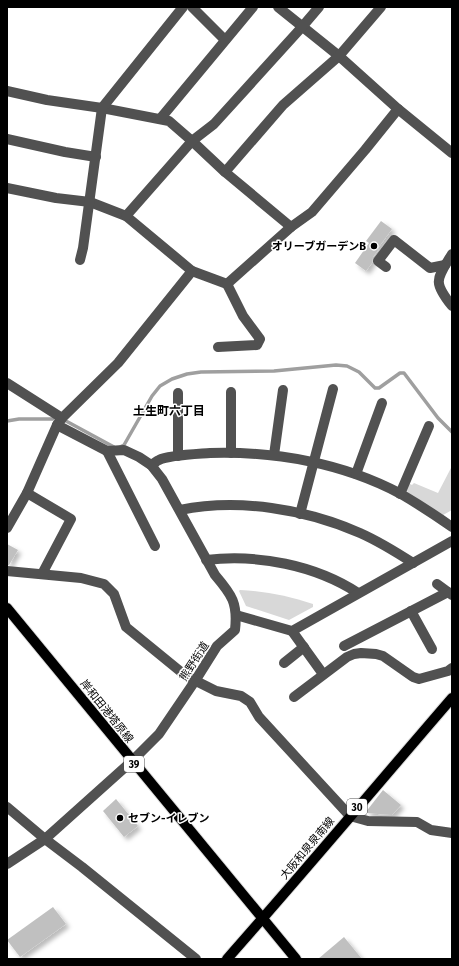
<svg xmlns="http://www.w3.org/2000/svg" width="459" height="966" font-family="'Fira Sans','Noto Sans JP',sans-serif">
<defs>
<filter id="shadow"><feDropShadow dx="3.5" dy="3.5" stdDeviation="2" flood-color="#0004"/></filter>
</defs>
<rect width="100%" height="100%" fill="#fff"/>
<g fill="#d8d8d8">
<polygon points="452,466 452,510 443,515 408,493 406,488 408,483 412,485 414,483 438,493"/>
<path d="M 240,590 C 265,591 289,596 313,604 L 313,607 L 289,620 L 246,606 L 239,591 Z"/>
</g>
<g fill="none" stroke-linecap="round" stroke-linejoin="round">
<g stroke="#9f9f9f" stroke-width="3.5">
<polyline points="7,421 19,419 53,419"/>
<polyline points="66,421 114,447"/>
<polyline points="120,447 124,445 152,396 160,386 172,379 187,374 201,372 274,371 336,365 347,366 359,372 375,388 379,388 400,373 404,373 438,418 452,432"/>
</g>
</g>
<g fill="#c0c0c0" filter="url(#shadow)">
<polygon points="381,221 392,229 378,248 379,249 373,257 372,263 366,271 355,263 369,243 366,241"/>
<polygon points="7,544 18,550 9,565 7,565"/>
<polygon points="383,790 401,805 392,815 365,813"/>
<polygon points="116,799 138,826 124,837 103,811"/>
<polygon points="53,907 66,924 20,957 7,940"/>
<polygon points="344,937 362,959 318,959"/>
</g>
<g fill="none" stroke-linecap="round" stroke-linejoin="round">
<g stroke="#dbdbdb" stroke-width="12">
<g id="major">
<polyline points="7,608 296,959"/>
<path d="M 227,959 C 303,873 377,785 452,698"/>
</g>
</g>
<g stroke="#515151" stroke-width="10">
<polyline points="192,7 225,40"/>
<polyline points="278,7 339,56 398,109 452,153"/>
<polyline points="7,91 47,100 102,108 169,121 192,141 225,172 291,227"/>
<polyline points="160,119 253,7"/>
<polyline points="7,139 65,152 96,157"/>
<polyline points="225,172 283,105 339,56 381,7"/>
<polyline points="7,188 56,198 90,202 126,216 192,271 227,284 291,227 312,212 365,150 398,109"/>
<polyline points="126,216 192,141 214,124 302,27 319,7"/>
<path d="M 452,254 C 437,279 432,281 452,306"/>
<polyline points="80,260 83,248 102,108 183,7"/>
<polyline points="386,267 378,261 394,240 430,268 445,265"/>
<polyline points="218,347 257,345 260,339 243,316 227,284"/>
<polyline points="7,383 62,418"/>
<polyline points="57,425 62,418 118,363 192,271"/>
<polyline points="107,451 155,546"/>
<polyline points="231,453 231,392"/>
<polyline points="274,455 283,390"/>
<polyline points="178,456 178,393"/>
<path d="M 151,465 C 154,464 156,461 159,460 C 169,455 198,454 210,453 C 275,451 343,463 401,494 C 418,504 435,515 452,527"/>
<polyline points="356,474 382,403"/>
<polyline points="27,493 71,519 42,574"/>
<polyline points="400,494 429,426"/>
<path d="M 180,510 C 238,498 306,509 360,533 C 378,541 396,552 413,563"/>
<polyline points="300,514 333,389"/>
<path d="M 7,528 L 27,493 L 57,425 L 107,451 L 124,450 L 139,457 L 151,465 L 162,479 L 215,575 C 232,595 238,603 235,630 L 217,646 L 195,681 L 159,734 L 132,761 L 45,839 L 7,864"/>
<path d="M 206,560 C 258,554 315,565 358,593"/>
<polyline points="7,571 81,578 104,584 114,594 126,627 186,676 216,691 241,696 250,702 259,717 350,816 368,821 417,822 431,830 452,833"/>
<polyline points="437,584 452,595"/>
<polyline points="411,611 432,649"/>
<polyline points="236,615 292,631 452,541"/>
<polyline points="292,631 323,674"/>
<polyline points="344,646 448,592"/>
<polyline points="284,663 304,647"/>
<polyline points="294,697 347,657 354,654 361,653 376,654 383,656 413,677 419,679 448,671 452,668"/>
<polyline points="7,807 45,839 82,867 196,959"/>
</g>
<use href="#major" stroke="#000" stroke-width="10"/>
</g>
<g fill="#000" stroke="#fff" stroke-width="1.5">
<circle cx="374" cy="246" r="4"/>
<circle cx="120" cy="818" r="4"/>
</g>
<g text-anchor="middle" stroke-width="3" stroke-linejoin="round" paint-order="stroke">
<g fill="#fff" stroke="#4c4c4c" stroke-width="1">
<rect x="124" y="756" width="20" height="16" rx="3"/>
<rect x="347" y="799" width="20" height="16" rx="3"/>
</g>
<g font-size="10" font-weight="bold" fill="#000">
<text x="134" y="768">39</text>
<text x="357" y="811">30</text>
</g>
<g font-size="11" font-weight="bold" fill="#000" stroke="#fff" text-anchor="end">
<text x="366" y="250">オリーブガーデンB</text>
<text x="128" y="822" text-anchor="start">セブン-イレブン</text>
</g>
<g font-size="11" fill="#000" stroke="#fff">
<text transform="translate(194 661) rotate(-57)" y="4">熊野街道</text>
<text transform="translate(107 711) rotate(51)" y="4">岸和田港塔原線</text>
<text transform="translate(307 848) rotate(-50)" y="4">大阪和泉泉南線</text>
</g>
<g font-size="12" font-weight="bold" fill="#000" stroke="#fff">
<text x="169" y="415">土生町六丁目</text>
</g>
</g>
<rect width="459" height="966" fill="none" stroke="#000000" stroke-width="16"/>
</svg>
